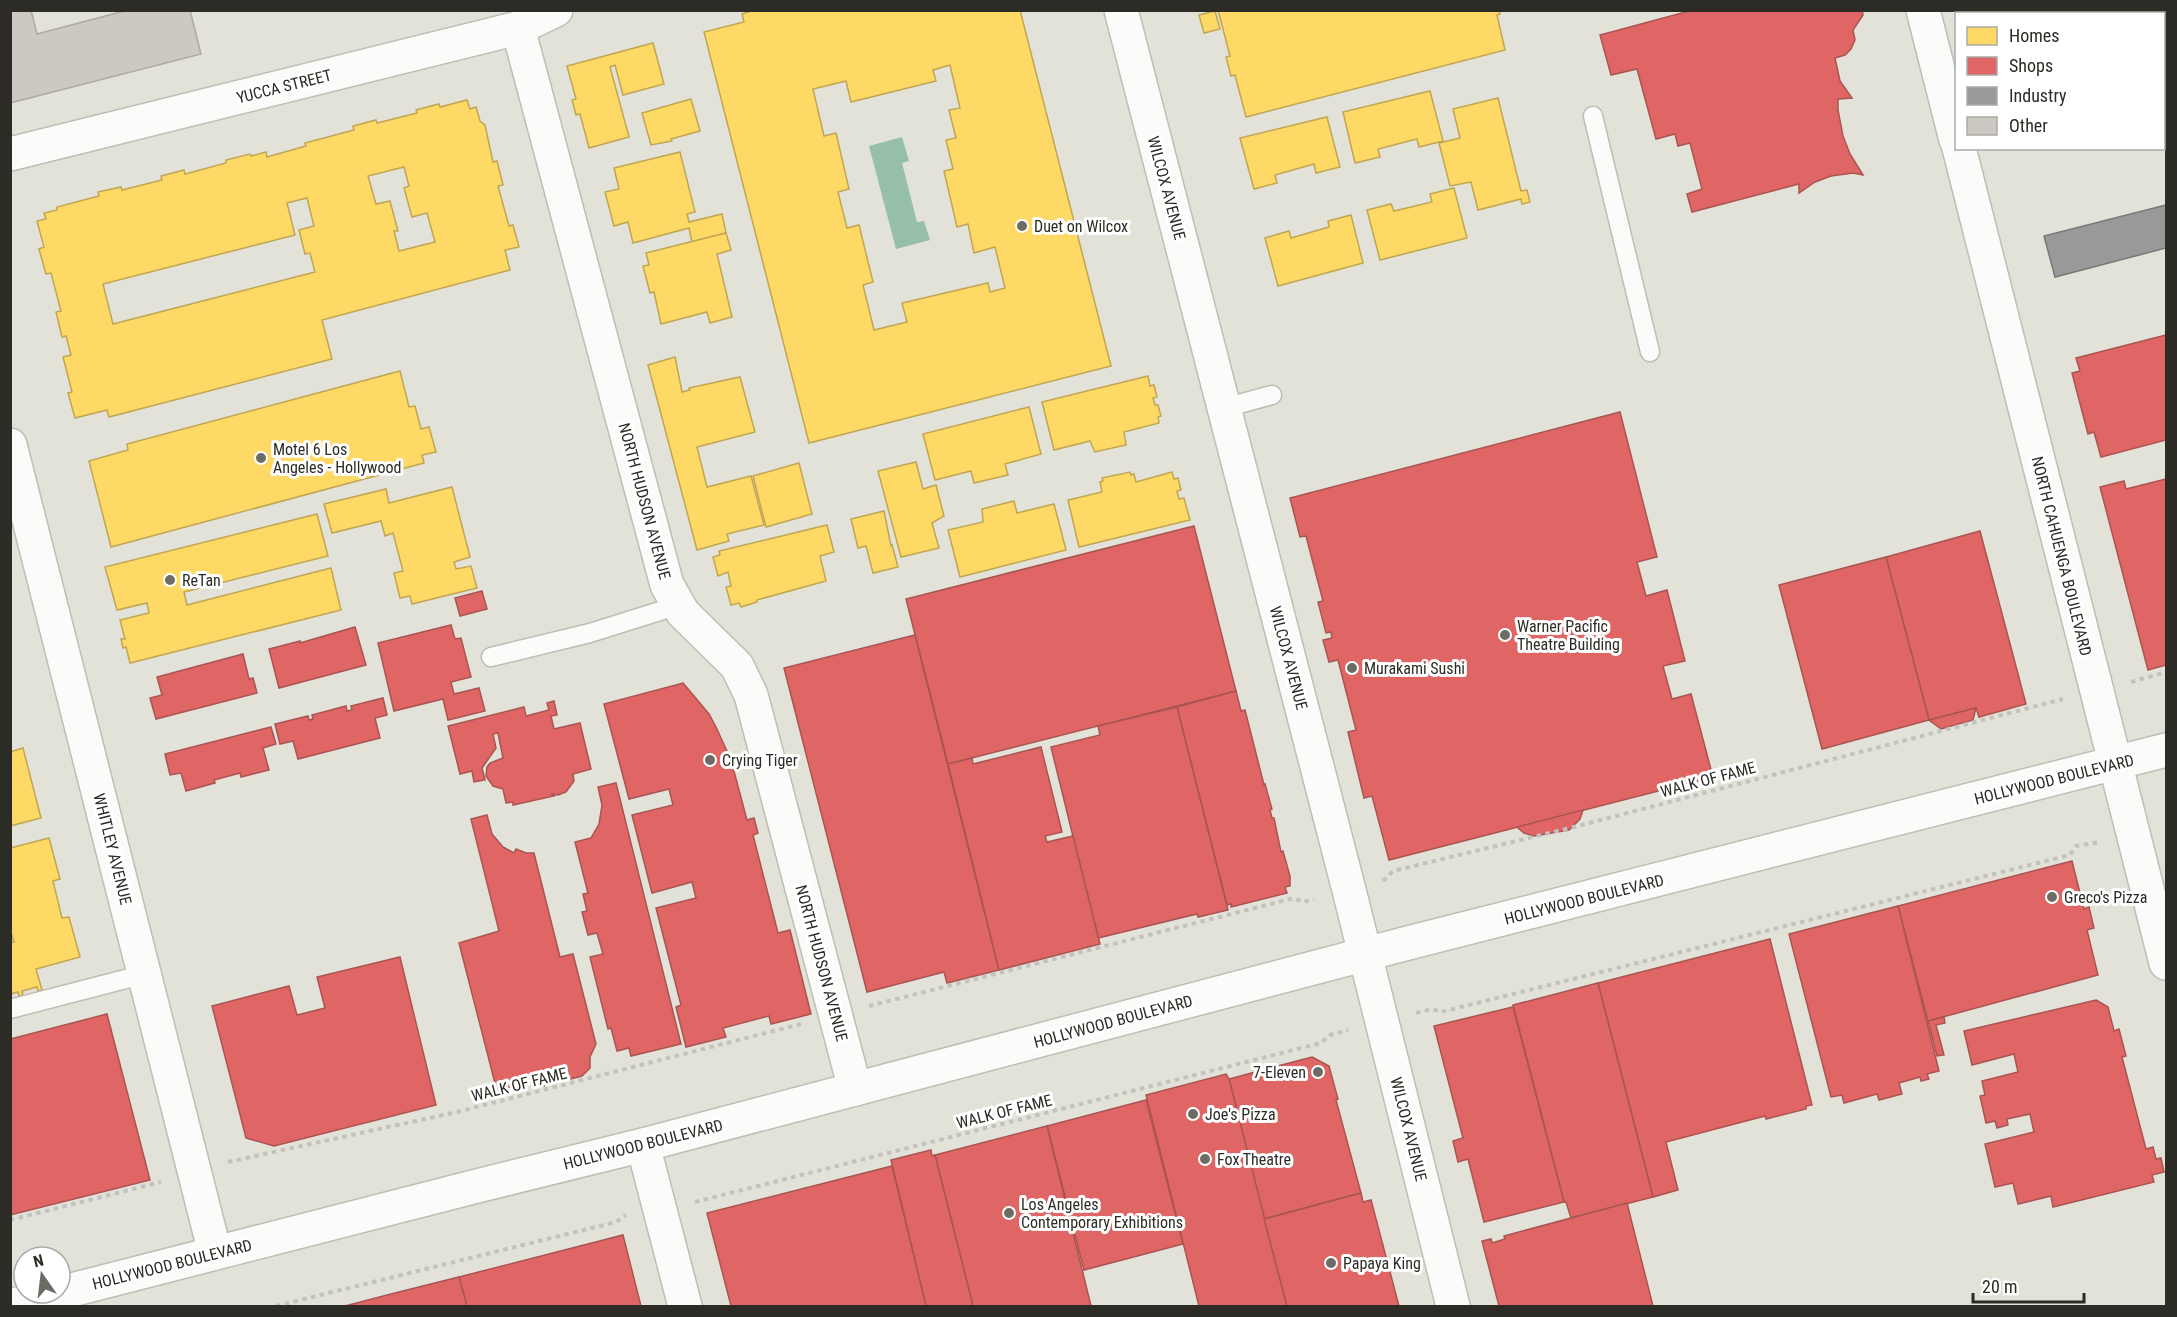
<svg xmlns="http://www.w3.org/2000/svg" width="2177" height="1317" font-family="'Roboto Condensed',sans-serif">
<rect width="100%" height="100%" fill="#e2e2d8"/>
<polygon fill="#96bfaa" points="902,137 909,161 902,163 917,222 924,221 930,240 896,249 869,146"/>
<g fill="#ffd966" stroke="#c0a552" stroke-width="1.5" fill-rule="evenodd">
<path d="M 755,10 L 1020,10 L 1111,366 L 809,443 L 704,32 L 744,22 L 742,14 ZM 950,65 L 960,108 L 949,110 L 956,138 L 946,140 L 953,169 L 944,171 L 957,227 L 968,224 L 974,253 L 995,247 L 1005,288 L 990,292 L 988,283 L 902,303 L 907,322 L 874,330 L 863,285 L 873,282 L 859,225 L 847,228 L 838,192 L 849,189 L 836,133 L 824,136 L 813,89 L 846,81 L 851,102 L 936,81 L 933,70 Z"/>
<polygon points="1218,10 1499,10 1500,14 1497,15 1505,50 1246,117 1235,75 1231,76 1226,57 1230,56"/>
<polygon points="1215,11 1220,29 1204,33 1199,15"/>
<polygon points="653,43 664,84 623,95 615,65 610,67 629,137 589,148 580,114 576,115 572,100 576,99 567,66"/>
<polygon points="1430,91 1443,141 1419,147 1417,139 1378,149 1380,157 1355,163 1343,112"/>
<polygon points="1498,98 1521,191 1527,190 1530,202 1522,204 1521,199 1478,210 1471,182 1450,186 1439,143 1460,138 1453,109"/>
<polygon points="691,99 700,131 671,139 672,141 651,145 642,113"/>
<path d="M 467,100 L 470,109 L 476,107 L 480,121 L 485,125 L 493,162 L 497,161 L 503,185 L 498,186 L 509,226 L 513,225 L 519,247 L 505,250 L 510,270 L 322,320 L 332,359 L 109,417 L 107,410 L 75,418 L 68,393 L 72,392 L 63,357 L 71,355 L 66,336 L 62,337 L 56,312 L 61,311 L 51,273 L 46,274 L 39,249 L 44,247 L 37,221 L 46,219 L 44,213 L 57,210 L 57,207 L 99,196 L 98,192 L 121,187 L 122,190 L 162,180 L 161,176 L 184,170 L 185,174 L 226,163 L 226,160 L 250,154 L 251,156 L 266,152 L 267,157 L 306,146 L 305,143 L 354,130 L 353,126 L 376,120 L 377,123 L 417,113 L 416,110 L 439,104 L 440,107 ZM 404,167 L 409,186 L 404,188 L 412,217 L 427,213 L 435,242 L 399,251 L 394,231 L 398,231 L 390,201 L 376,204 L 368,176 ZM 307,198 L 314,226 L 299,230 L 305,254 L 310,253 L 315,272 L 113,324 L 103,284 L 295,235 L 287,203 Z"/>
<polygon points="1327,117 1340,167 1316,173 1314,164 1275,175 1277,183 1254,189 1240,138"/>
<polygon points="680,152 695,212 687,214 689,222 722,214 726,233 692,242 689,228 633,243 628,222 614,226 605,192 619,189 614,168"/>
<polygon points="1454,188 1467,238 1380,260 1367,210 1391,204 1394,211 1432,202 1430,194"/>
<polygon points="1351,215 1363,263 1278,286 1265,238 1289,231 1291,238 1329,227 1328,221"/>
<polygon points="726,233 731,250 717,254 732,317 710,323 707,312 661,324 654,292 650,293 643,266 649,265 646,253"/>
<polygon points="675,357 682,392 690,390 689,388 740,377 755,432 697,447 707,487 751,476 764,525 727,534 729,541 697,550 648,365"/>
<polygon points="400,371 409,407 415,406 421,429 429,427 436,452 422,455 424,463 111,547 89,461 128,450 127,444"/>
<polygon points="1148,376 1150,386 1154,385 1157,397 1153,398 1155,405 1158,405 1161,416 1158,417 1159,423 1124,432 1126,445 1095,452 1090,441 1054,450 1042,402"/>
<polygon points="1029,407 1041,454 1005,464 1008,475 974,483 971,471 935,480 923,434"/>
<polygon points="916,462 923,489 936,485 944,516 932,523 939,548 901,557 878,471"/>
<polygon points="799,463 812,514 766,527 753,476"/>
<polygon points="1130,472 1131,475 1134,474 1136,482 1172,472 1174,479 1178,478 1181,490 1177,491 1179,499 1184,498 1190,520 1079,547 1068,500 1102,492 1100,482 1103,481 1102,478"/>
<polygon points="452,487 470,557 454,562 456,569 471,566 477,588 412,604 410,596 400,598 394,573 403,571 393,533 385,536 381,521 332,533 324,504 386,489 389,503"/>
<polygon points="1014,501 1017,513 1054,504 1066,550 960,577 948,530 983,522 982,509"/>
<polygon points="884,511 891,546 892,545 898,567 873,573 866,546 858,548 851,519"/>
<polygon points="317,514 328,556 184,592 187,605 331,568 341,610 130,663 126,647 123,648 121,639 125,639 120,620 149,613 147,603 117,610 105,567"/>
<polygon points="827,525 834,552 820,556 826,581 757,600 757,602 741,607 739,603 731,605 726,587 731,586 728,572 718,576 713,557 720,555 719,551"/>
<polygon points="23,748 41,818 10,826 10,752"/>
<polygon points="49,838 60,879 53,881 62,918 69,917 80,957 36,969 42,990 38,991 37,987 22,991 23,995 19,996 18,992 10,994 10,943 14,942 10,929 10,848"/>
</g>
<g fill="#e06666" stroke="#aa5452" stroke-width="1.5">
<polygon points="1693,10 1862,10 1863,15 1853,30 1855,40 1851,49 1845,55 1835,58 1840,81 1852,98 1838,99 1838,110 1843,136 1850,154 1863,175 1853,173 1831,176 1815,182 1799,193 1799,184 1692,212 1687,194 1702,189 1690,143 1678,146 1675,134 1656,139 1637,69 1611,75 1600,35"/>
<polygon points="2166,335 2166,440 2101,457 2094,432 2088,434 2072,373 2080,371 2076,358"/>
<polygon points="1620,412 1657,557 1637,562 1646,596 1667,590 1685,661 1663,666 1672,699 1691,694 1713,777 1389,860 1372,796 1364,798 1348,732 1356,730 1338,660 1329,662 1323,640 1332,638 1331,632 1326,633 1318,602 1323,601 1306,536 1300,537 1290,498"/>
<polygon points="2166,479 2166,665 2148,670 2100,487 2124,481 2126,489"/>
<polygon points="1194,526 1236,691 948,764 906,599"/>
<polygon points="1980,531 2026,704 1979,717 1976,708 1929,720 1886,557"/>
<polygon points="1886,557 1929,720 1822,749 1779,585"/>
<polygon points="482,591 487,609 460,616 455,598"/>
<polygon points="451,625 455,639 461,638 471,677 451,682 454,694 479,688 485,711 448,720 443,699 394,711 378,643"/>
<polygon points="355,627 366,665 279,688 269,649 300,641 300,643"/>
<polygon points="915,635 999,970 947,983 944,972 867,992 784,668"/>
<polygon points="243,654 249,679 253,678 257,693 156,719 150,698 162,695 157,677"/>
<polygon points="683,683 709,714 716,727 731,760 747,820 754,818 758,833 753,835 778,933 790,930 811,1014 771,1024 769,1016 723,1028 726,1037 686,1047 676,1007 681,1005 656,908 696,898 692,882 652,893 632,815 673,805 669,789 629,799 604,704"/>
<polygon points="1236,691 1241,711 1245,710 1264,785 1265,784 1272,809 1270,810 1272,818 1274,818 1281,852 1283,851 1290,876 1290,886 1285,887 1287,893 1231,907 1231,904 1227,905 1177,707"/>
<polygon points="383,698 387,715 375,718 380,738 298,759 293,741 280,744 275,724 308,716 309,720 313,719 312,715 346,706 347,711 352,710 351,706"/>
<polygon points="554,701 557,715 551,716 554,729 580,723 591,769 573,774 574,781 566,792 558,795 551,794 554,796 513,805 513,802 506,803 503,789 493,786 486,776 487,767 490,763 503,758 498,733 493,734 496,748 482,768 485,780 474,782 472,771 460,774 448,726 524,707 526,716 549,710 547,703"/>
<polygon points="1177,707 1228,910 1198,917 1197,914 1098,938 1051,747 1100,735 1098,726"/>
<polygon points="1976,708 1973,720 1941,729 1929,720"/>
<polygon points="271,727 276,744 263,748 269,770 241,777 240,773 214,780 215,783 186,791 181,773 170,775 165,754"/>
<polygon points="1041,747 1062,832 1045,836 1047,842 1073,836 1100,944 999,970 948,764 972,758 973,764"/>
<polygon points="616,783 681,1044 631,1056 629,1048 617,1051 611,1028 608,1029 590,957 603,954 597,933 588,935 582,912 587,911 583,894 588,893 575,842 591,838 599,824 602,805 598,787"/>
<polygon points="1583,810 1580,819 1569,830 1534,836 1524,833 1517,827"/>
<polygon points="487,815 492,834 503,847 514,853 516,849 526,853 534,853 560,957 573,954 596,1044 590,1057 590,1068 582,1076 539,1087 537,1080 497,1091 459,943 499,931 471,819"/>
<polygon points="2072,861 2084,909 2089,907 2094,928 2087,930 2098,975 1928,1021 1898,906"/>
<polygon points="1898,906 1939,1071 1927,1074 1929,1079 1921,1081 1920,1077 1899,1083 1902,1094 1879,1100 1877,1094 1844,1103 1842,1095 1831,1097 1789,934"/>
<polygon points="1770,939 1812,1105 1806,1106 1806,1109 1766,1119 1765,1116 1666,1142 1678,1190 1653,1197 1598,983"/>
<polygon points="400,957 436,1105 274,1146 246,1138 212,1006 289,986 297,1015 325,1008 317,977"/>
<polygon points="1598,983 1653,1197 1571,1218 1566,1202 1564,1202 1513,1005"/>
<polygon points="2096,1000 2108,1007 2114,1031 2119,1029 2126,1056 2122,1057 2146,1149 2153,1147 2156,1159 2161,1158 2164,1172 2152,1175 2154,1182 2053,1207 2051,1196 2018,1204 2013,1183 1995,1187 1985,1144 2034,1132 2030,1114 2007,1119 2008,1125 1997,1128 1995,1121 1986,1123 1980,1096 1985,1095 1982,1081 2018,1072 2014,1054 1972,1065 1964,1031"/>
<polygon points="1513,1007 1564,1202 1484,1222 1468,1159 1458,1162 1453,1141 1463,1138 1434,1026"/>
<polygon points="107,1014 150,1180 10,1215 10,1039"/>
<polygon points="1944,1017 1945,1023 1936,1025 1944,1055 1937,1056 1928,1021"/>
<polygon points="1312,1057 1329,1066 1338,1099 1336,1100 1361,1193 1264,1219 1229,1079"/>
<polygon points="1226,1074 1229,1079 1287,1306 1199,1306 1146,1095"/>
<polygon points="1146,1100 1183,1244 1084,1270 1047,1126"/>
<polygon points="1047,1126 1091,1306 973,1306 935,1155"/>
<polygon points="931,1150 932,1156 935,1155 973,1306 926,1306 891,1160"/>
<polygon points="892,1166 926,1306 731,1306 707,1213"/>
<polygon points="1361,1193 1363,1202 1371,1200 1399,1306 1287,1306 1264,1219"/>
<polygon points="1627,1203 1653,1306 1499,1306 1482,1241 1491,1239 1492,1243 1505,1239 1504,1236"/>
<polygon points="623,1235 641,1306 467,1306 459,1277"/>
<polygon points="459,1277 467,1306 345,1306 391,1294"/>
</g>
<polygon fill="#999" stroke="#787876" stroke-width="1.5" points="2166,205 2166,248 2055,277 2044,236"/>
<polygon fill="#cbc9c1" stroke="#acaaa3" stroke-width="1.5" points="10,10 31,10 37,34 128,10 190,10 201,54 10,103"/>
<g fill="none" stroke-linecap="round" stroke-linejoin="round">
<g stroke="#bebeb6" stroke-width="21">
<g id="service">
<polyline points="1593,116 1650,352"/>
<polyline points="1224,408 1272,395"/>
<polyline points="491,657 590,633 679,605"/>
<polyline points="10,1009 145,974"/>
</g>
</g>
<g stroke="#bebeb6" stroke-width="36">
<g id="minor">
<polyline points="1121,10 1349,890 1453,1306"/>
<polyline points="518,28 667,585 683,613 737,666 751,695 855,1089"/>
<polyline points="10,154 518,28 556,10"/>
<polyline points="10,445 215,1253"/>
<polyline points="643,1145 685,1306"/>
</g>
</g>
<g stroke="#bebeb6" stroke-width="36">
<g id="secondary">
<polyline points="1923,10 1956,140"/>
<polyline points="1959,148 2166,963"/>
<polyline points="60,1293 477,1186 643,1145 1408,943 2166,750"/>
<polyline points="10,1306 58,1293"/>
</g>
</g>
<g stroke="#c3c2bf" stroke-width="4" stroke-dasharray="4.5 4.5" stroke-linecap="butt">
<polyline points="2131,682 2166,672"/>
<polyline points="1383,881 1393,871 1574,827 2063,699"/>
<polyline points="869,1006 1294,898 1303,902 1314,899"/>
<polyline points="1416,1013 1432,1009 1441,1012 2070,855 2076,846 2100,842"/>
<polyline points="228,1162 457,1112 801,1024"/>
<polyline points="695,1202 1321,1043 1330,1035 1348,1030"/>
<polyline points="10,1220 161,1182"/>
<polyline points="276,1306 616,1222 626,1215"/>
</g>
<use href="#service" stroke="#fbfbf9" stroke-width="18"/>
<use href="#minor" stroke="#fbfbf9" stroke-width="33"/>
<use href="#secondary" stroke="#fbfbf9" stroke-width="33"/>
</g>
<g fill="#6c6b64" stroke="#fff" stroke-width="2">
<circle cx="1022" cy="226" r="6"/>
<circle cx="261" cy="458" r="6"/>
<circle cx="170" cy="580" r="6"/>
<circle cx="1505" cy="635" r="6"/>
<circle cx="1352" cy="668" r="6"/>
<circle cx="710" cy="760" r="6"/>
<circle cx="2052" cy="897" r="6"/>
<circle cx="1318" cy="1072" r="6"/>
<circle cx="1193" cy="1114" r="6"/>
<circle cx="1205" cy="1159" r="6"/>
<circle cx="1009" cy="1213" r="6"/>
<circle cx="1331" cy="1263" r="6"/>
</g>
<g text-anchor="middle" stroke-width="6" stroke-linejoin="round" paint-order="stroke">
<g font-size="16" fill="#2c2b25" stroke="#fff">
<text transform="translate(284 86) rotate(-14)" y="6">YUCCA STREET</text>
<text transform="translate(1167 188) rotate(75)" y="6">WILCOX AVENUE</text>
<text transform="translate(645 501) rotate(75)" y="6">NORTH HUDSON AVENUE</text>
<text transform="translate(2062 556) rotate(76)" y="6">NORTH CAHUENGA BOULEVARD</text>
<text transform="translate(1289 658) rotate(75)" y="6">WILCOX AVENUE</text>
<text transform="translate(1708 779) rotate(-15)" y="6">WALK OF FAME</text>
<text transform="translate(2054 779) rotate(-14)" y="6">HOLLYWOOD BOULEVARD</text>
<text transform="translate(113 849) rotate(76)" y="6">WHITLEY AVENUE</text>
<text transform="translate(1584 899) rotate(-14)" y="6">HOLLYWOOD BOULEVARD</text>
<text transform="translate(822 963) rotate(75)" y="6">NORTH HUDSON AVENUE</text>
<text transform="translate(1113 1021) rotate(-15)" y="6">HOLLYWOOD BOULEVARD</text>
<text transform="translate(519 1084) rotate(-14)" y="6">WALK OF FAME</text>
<text transform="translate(1004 1111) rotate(-14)" y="6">WALK OF FAME</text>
<text transform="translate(1409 1129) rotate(76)" y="6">WILCOX AVENUE</text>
<text transform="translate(643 1144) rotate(-14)" y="6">HOLLYWOOD BOULEVARD</text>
<text transform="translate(172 1264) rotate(-14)" y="6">HOLLYWOOD BOULEVARD</text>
</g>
<g font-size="16" fill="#2c2b25" stroke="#fff" text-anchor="start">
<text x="1034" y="232">Duet on Wilcox</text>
<text x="273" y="455">Motel 6 Los<tspan x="273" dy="18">Angeles - Hollywood</tspan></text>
<text x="182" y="586">ReTan</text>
<text x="1517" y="632">Warner Pacific<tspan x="1517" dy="18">Theatre Building</tspan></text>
<text x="1364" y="674">Murakami Sushi</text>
<text x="722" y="766">Crying Tiger</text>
<text x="2064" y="903">Greco's Pizza</text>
<text x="1306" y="1078" text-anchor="end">7-Eleven</text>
<text x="1205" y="1120">Joe's Pizza</text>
<text x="1217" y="1165">Fox Theatre</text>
<text x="1021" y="1210">Los Angeles<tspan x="1021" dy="18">Contemporary Exhibitions</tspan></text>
<text x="1343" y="1269">Papaya King</text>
</g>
</g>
<rect width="2177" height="1317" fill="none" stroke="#2c2b25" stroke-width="24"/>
<rect x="1955" y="12" width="210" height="138" fill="#ffffff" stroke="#abaaa8" stroke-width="1.5"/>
<rect x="1967" y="27" width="30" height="18" fill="#ffd966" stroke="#abaaa8" stroke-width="1.5"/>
<text x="2009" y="42" font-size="18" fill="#2c2b25">Homes</text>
<rect x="1967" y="57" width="30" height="18" fill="#e06666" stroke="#abaaa8" stroke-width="1.5"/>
<text x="2009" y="72" font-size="18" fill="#2c2b25">Shops</text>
<rect x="1967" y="87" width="30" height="18" fill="#999999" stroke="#abaaa8" stroke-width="1.5"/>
<text x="2009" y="102" font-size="18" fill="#2c2b25">Industry</text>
<rect x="1967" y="117" width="30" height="18" fill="#cbc9c1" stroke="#abaaa8" stroke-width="1.5"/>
<text x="2009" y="132" font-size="18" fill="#2c2b25">Other</text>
<g transform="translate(42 1275) rotate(346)"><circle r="28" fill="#ffffff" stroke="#abaaa8" stroke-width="1.5"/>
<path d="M0-4.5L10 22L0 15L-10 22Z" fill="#6c6b64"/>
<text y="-9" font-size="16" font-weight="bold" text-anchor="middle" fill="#2c2b25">N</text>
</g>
<path d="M1973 1293v9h111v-9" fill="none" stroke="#2c2b25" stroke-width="3"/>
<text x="1982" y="1293" font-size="18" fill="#2c2b25" stroke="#ffffff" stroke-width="4.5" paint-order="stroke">20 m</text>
</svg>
